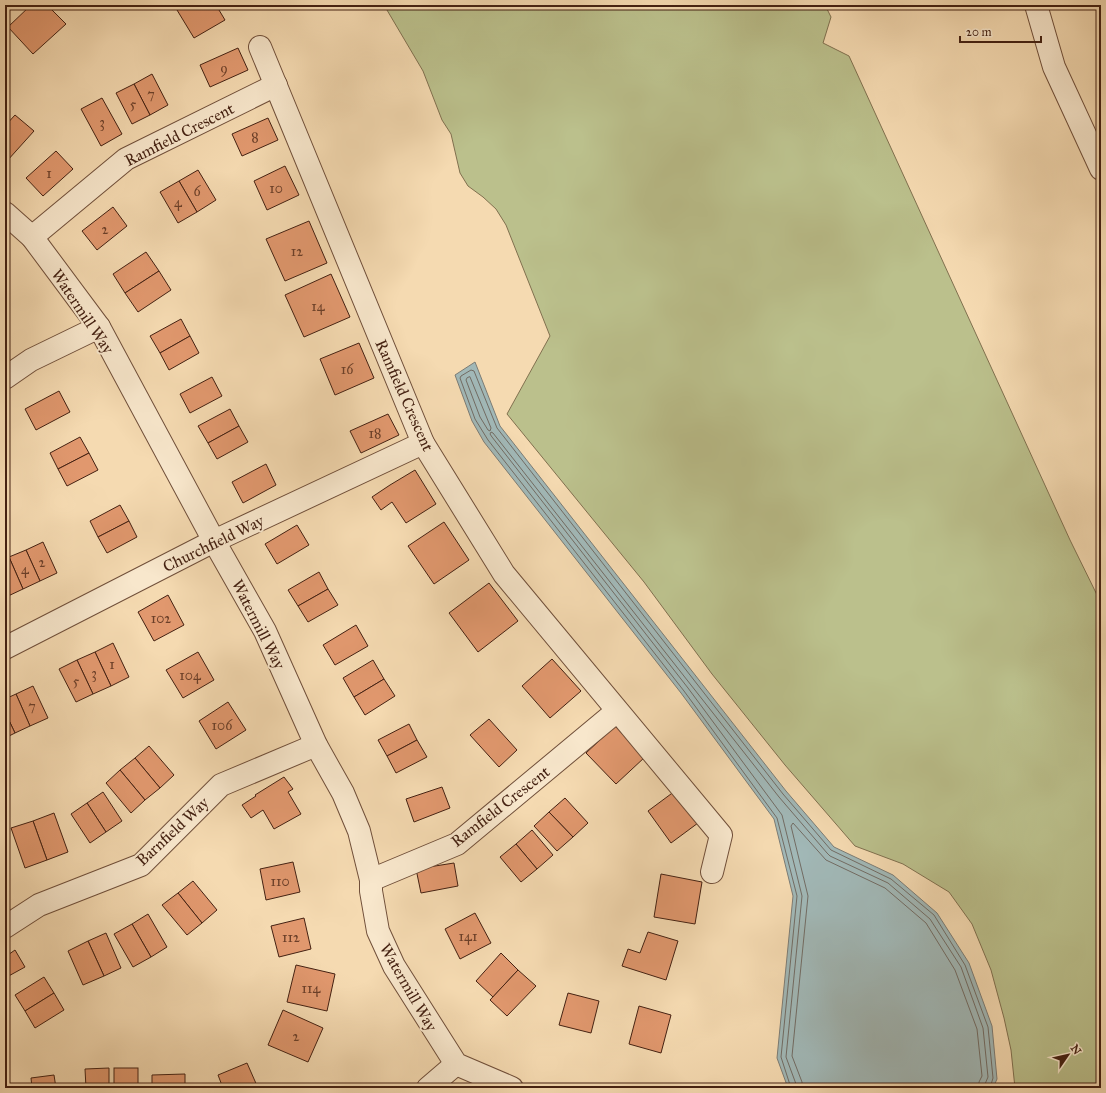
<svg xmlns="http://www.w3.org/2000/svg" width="1106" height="1093" font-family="'IM FELL Great Primer',serif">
<rect width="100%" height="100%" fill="#f5dab1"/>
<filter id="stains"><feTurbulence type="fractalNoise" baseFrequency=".005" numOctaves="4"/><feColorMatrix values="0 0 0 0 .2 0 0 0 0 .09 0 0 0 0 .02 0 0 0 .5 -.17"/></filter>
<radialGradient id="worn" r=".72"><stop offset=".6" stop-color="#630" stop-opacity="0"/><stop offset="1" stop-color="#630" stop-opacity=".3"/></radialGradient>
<polygon fill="#bbc08c" stroke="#80704f" points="384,5 825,5 831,17 823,43 849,56 1070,540 1101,603 1101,1088 1015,1088 1011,1050 1004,1018 991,970 972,924 949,892 903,864 855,846 785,765 712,674 644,582 507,414 550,336 506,225 496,209 483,197 468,186 460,173 451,134 442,120 423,71"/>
<polygon fill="#a1b8b7" stroke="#7c7c75" points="475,362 500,426 786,791 834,847 893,875 937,913 969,963 992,1026 997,1079 993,1088 788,1088 777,1058 793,896 774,819 681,693 484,442 472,421 455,375"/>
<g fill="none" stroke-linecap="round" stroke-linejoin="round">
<g stroke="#726c64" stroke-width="1">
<polygon points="470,377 491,428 490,431 488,430 480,417 466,380 467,378"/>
<polyline points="791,1088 781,1057 797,896 777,818 684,691 488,440 475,419 460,378 461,376 471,370 474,371 497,428 783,794 831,850 891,879 934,915 965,965 988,1027 993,1078 990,1088"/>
<polyline points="796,1088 796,1084 786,1057 802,896 782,815 688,688 492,437 490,434 491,432 493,433 779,797 827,853 830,856 888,883 930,919 961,967 983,1028 988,1077 985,1084 985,1088"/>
<polyline points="802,1088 802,1082 792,1056 808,896 791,826 793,823 826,860 885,888 926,923 955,970 977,1029 982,1076 979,1082 979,1088"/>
</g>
</g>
<g fill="#e1986e" stroke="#442112">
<polygon points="31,5 47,5 66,24 33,54 8,27"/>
<polygon points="186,5 216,5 225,20 194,38 177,10"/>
<polygon points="238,48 248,70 210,87 200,65"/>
<polygon points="152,74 168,105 150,115 134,84"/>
<polygon points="134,84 150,115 132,124 116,93"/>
<polygon points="102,98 122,134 101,146 81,109"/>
<polygon points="15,115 34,131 7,161 5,159 5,126"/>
<polygon points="268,118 278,140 242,156 232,134"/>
<polygon points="56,151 73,169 43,196 26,178"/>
<polygon points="285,166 299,195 267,210 254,181"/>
<polygon points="198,170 216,200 197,212 179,181"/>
<polygon points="179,181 197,212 178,223 160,192"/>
<polygon points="113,207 127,226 97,250 82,231"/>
<polygon points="309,221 327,263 285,281 266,239"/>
<polygon points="146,252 159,271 125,293 113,274"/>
<polygon points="159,271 171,290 138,312 125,293"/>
<polygon points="331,274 350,317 304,337 285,295"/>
<polygon points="181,319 190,336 160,353 150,336"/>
<polygon points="190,336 199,353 169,370 160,353"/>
<polygon points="359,343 374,378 335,395 320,359"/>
<polygon points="212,377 222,396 190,413 180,394"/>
<polygon points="59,391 70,412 36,430 25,409"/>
<polygon points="230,409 239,426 208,443 198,426"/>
<polygon points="388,414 399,435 361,453 350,431"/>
<polygon points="239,426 248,442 217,459 208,443"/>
<polygon points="80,437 89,453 58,469 50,453"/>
<polygon points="89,453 98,470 67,486 58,469"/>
<polygon points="266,464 276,485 243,503 232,482"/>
<polygon points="415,470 436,504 406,523 392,502 381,510 372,497 390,485"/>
<polygon points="120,505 129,521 98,537 90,521"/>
<polygon points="129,521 137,537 107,553 98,537"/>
<polygon points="444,522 469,560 434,584 408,546"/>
<polygon points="297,525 309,545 277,564 265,544"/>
<polygon points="43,542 57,573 40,581 26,550"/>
<polygon points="26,550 40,581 23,589 9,557"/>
<polygon points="9,557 23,589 6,597 5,595 5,559"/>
<polygon points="319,572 328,589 298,606 288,590"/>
<polygon points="489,583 518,621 478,652 449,613"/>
<polygon points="328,589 338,605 308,622 298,606"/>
<polygon points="168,595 184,625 154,641 138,612"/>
<polygon points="356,625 368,646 335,665 323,645"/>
<polygon points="113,643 129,677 111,686 95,652"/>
<polygon points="95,652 111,686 93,694 77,660"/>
<polygon points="198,652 214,680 183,698 166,670"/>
<polygon points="552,659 581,691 550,718 522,686"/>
<polygon points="77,660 93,694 76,702 59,669"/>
<polygon points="373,660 384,679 354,697 343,678"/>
<polygon points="384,679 395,696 365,715 354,697"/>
<polygon points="33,686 48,718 30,726 16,694"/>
<polygon points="16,694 30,726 15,733 5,712 5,699"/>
<polygon points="228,702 246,730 216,749 199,721"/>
<polygon points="5,712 15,733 5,738"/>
<polygon points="489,719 517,750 499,767 470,735"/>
<polygon points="409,724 417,740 387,756 378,740"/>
<polygon points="615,726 645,757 616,784 586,753"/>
<polygon points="417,740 427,757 396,773 387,756"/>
<polygon points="149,746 174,775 160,788 135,758"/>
<polygon points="135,758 160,788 145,800 120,770"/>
<polygon points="120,770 145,800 131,813 106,783"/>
<polygon points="284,777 293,789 288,792 301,814 274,829 263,810 251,818 242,805 256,796 255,795"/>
<polygon points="442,787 450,808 414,822 406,799"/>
<polygon points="675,791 698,823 671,843 648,811"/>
<polygon points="103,792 122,821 106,832 87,803"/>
<polygon points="565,798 588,823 573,837 549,812"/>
<polygon points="87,803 106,832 90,843 71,814"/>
<polygon points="549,812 573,837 557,851 534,826"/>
<polygon points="54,813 68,852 47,860 33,821"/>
<polygon points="33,821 47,860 25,868 11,828"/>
<polygon points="532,830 553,855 537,869 516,844"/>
<polygon points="516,844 537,869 521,882 500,857"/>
<polygon points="293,862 300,892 266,900 260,869"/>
<polygon points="454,863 458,886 421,893 416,869"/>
<polygon points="661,874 702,882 695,924 654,917"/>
<polygon points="193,881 217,910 202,923 178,893"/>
<polygon points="178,893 202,923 187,935 162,905"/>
<polygon points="475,913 491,943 460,959 445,929"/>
<polygon points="148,914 167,947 151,957 132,924"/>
<polygon points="304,918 311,949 279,957 271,926"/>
<polygon points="132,924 151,957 133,967 114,934"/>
<polygon points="648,932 678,941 666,980 622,966 628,949 640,953"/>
<polygon points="106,933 121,968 104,976 88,941"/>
<polygon points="88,941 104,976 83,985 68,951"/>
<polygon points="15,950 25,967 5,978 5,957"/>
<polygon points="501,953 518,970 493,997 476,981"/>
<polygon points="296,965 335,974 327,1011 287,1002"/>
<polygon points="518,970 536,986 507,1016 490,1000"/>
<polygon points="44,977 54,993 25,1011 15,995"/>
<polygon points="54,993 64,1010 35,1028 25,1011"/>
<polygon points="568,993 599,1001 591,1033 559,1025"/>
<polygon points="639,1006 671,1015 661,1053 629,1044"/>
<polygon points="283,1010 323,1028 308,1062 268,1045"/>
<polygon points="247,1063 258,1088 223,1088 218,1075"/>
<polygon points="109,1068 109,1088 86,1088 85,1069"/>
<rect x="114" y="1068" width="24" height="20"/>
<polygon points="185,1074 185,1088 152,1088 152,1075"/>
<polygon points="54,1075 56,1088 32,1088 31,1078"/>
</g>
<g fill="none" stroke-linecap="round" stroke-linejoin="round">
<g stroke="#704f3a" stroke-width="24">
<g id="minor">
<polyline points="1036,5 1054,67 1101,169"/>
<polyline points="260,47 423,443 504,574 721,835 712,872"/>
<polyline points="5,213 32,237 99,327 214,541 265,631 316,745 343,793 359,831 371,880 371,891 378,931 394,966 456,1064 512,1088"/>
<polyline points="32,237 126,159 276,85"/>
<polyline points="5,378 31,360 99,327"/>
<polyline points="5,648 214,541 423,443"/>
<polyline points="371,880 457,844 617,711"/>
<polyline points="5,927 39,905 141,865 221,785 316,745"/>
<polyline points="428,1088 456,1064"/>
</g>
</g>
<use href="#minor" stroke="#f8e7cc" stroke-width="22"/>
</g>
<g text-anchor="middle" stroke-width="4" stroke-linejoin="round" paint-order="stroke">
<g font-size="14" fill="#6b3f29">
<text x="224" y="73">9</text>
<text x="151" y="99">7</text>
<text x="133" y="109">5</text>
<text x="102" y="127">3</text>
<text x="255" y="142">8</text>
<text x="49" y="178">1</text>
<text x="276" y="193">10</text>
<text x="197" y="196">6</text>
<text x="178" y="207">4</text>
<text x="105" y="234">2</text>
<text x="297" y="256">12</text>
<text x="318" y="311">14</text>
<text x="347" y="374">16</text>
<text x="375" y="438">18</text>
<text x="42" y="567">2</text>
<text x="25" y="574">4</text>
<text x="161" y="623">102</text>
<text x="112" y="669">1</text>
<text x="94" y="678">3</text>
<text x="190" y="680">104</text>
<text x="76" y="686">5</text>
<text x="32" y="711">7</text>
<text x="222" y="730">106</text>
<text x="280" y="886">110</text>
<text x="468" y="941">141</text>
<text x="291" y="942">112</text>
<text x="311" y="993">114</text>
<text x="296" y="1041">2</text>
</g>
<g font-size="16" fill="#442112" stroke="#f8e7cc">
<text transform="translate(179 134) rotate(-27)" y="6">Ramfield Crescent</text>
<text transform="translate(83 311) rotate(56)" y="6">Watermill Way</text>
<text transform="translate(405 395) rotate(66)" y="6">Ramfield Crescent</text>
<text transform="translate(213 543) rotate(-26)" y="6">Churchfield Way</text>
<text transform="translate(259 624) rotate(63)" y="6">Watermill Way</text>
<text transform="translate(500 806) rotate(-38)" y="6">Ramfield Crescent</text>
<text transform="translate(172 831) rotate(-43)" y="6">Barnfield Way</text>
<text transform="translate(409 987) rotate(60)" y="6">Watermill Way</text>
</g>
</g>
<rect width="1106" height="1093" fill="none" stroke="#f5dab1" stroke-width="20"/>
<rect x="6" y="6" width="1094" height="1081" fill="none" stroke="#442112" stroke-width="2"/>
<rect x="10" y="10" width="1086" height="1073" fill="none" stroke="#442112"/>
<g transform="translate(1068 1055) rotate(56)" stroke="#f8e7cc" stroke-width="3" paint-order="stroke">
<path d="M0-3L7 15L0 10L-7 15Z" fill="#442112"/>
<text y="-6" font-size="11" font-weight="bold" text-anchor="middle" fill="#442112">N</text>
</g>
<path d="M960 36v6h81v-6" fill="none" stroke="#442112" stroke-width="2"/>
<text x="966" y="36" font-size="12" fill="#442112" stroke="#f8e7cc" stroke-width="3" paint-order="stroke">20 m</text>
<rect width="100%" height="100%" filter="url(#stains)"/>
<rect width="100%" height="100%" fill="url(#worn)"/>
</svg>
